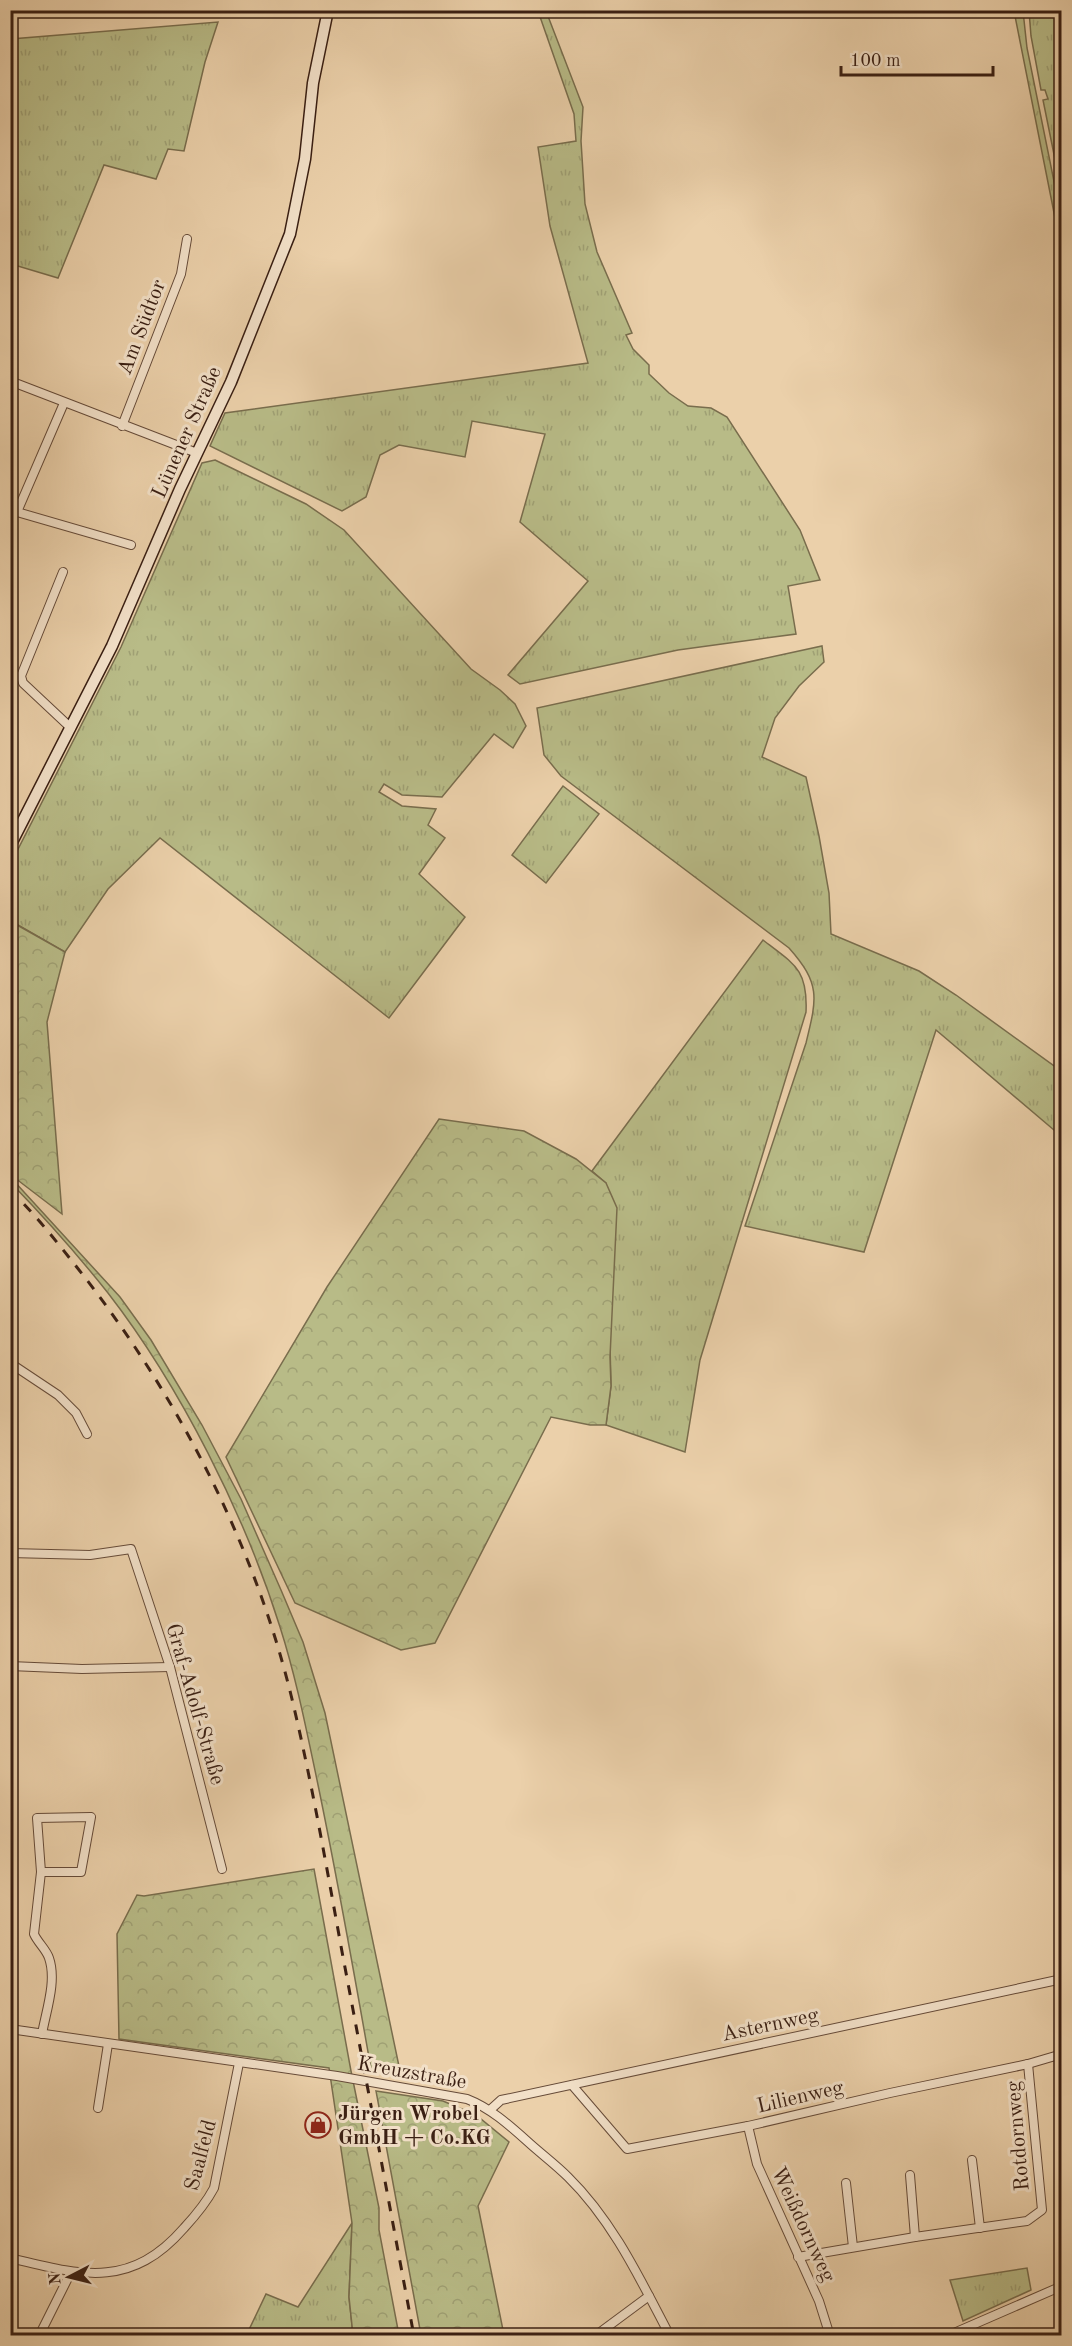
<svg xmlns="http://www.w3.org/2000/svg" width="1072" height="2346" font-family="'Old Standard TT',serif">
<defs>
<pattern id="grass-tufts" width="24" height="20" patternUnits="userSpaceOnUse" patternTransform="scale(1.5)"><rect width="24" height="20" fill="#b8bb87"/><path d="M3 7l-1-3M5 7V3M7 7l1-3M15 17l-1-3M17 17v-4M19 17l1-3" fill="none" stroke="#9fa074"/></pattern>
<pattern id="forest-crowns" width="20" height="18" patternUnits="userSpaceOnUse" patternTransform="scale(1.5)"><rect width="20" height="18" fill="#b8bb87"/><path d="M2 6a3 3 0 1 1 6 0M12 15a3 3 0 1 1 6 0" fill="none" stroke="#9fa074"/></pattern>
</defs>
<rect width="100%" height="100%" fill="#ebd0aa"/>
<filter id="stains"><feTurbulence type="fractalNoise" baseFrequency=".00333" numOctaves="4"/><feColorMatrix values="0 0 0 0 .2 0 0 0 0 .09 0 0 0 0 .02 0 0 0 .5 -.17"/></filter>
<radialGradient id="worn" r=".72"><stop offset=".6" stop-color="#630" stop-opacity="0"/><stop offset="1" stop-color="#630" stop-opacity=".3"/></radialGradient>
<g fill="url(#grass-tufts)" stroke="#796d4d" stroke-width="1.5">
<polygon points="538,11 546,11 583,107 581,141 585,204 597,252 632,333 626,335 633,349 649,365 649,374 669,393 688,406 711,408 727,417 800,530 820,580 788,586 796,634 678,650 520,684 508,675 588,581 520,522 545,434 472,421 465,457 399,445 380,455 366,497 342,511 210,446 225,413 588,363 550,226 538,147 576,141 574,114"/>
<polygon points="1014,11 1023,11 1027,48 1061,216 1061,248"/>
<polygon points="1029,11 1061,11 1061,189 1043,100 1048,99 1045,90 1041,90 1031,36"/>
<polygon points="218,22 205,62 184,151 168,149 156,179 104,165 58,278 11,264 11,39"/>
<polygon points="215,460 306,504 344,530 471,669 500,690 515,704 526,726 513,748 494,734 442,797 402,795 384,784 379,792 402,806 436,809 428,825 445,838 419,874 465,917 389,1018 160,838 108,889 65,952 11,921 11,863 121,647 202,463"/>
<path d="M 822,646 L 824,662 L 799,686 L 775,718 L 762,757 L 806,777 L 819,836 L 829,893 L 831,934 L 919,971 L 956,995 L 1061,1071 L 1061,1136 L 936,1030 L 864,1252 L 745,1226 L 806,1043 C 817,998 821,984 789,948 L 561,776 L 544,755 L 537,708 Z"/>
<polygon points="563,786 599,814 546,883 512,855"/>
<path d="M 763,940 C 794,964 808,969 806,1012 L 700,1360 L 685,1452 L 606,1425 L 611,1386 L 606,1183 L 592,1171 Z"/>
<polygon points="352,2223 349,2297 353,2335 246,2336 266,2294 298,2307"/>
<polygon points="1027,2268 1031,2290 963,2321 950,2280"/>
</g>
<g fill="url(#forest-crowns)" stroke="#796d4d" stroke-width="1.5">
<polygon points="10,921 65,952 47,1022 62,1214 11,1175"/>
<polygon points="439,1119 524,1131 576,1159 606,1183 617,1208 610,1357 611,1386 606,1425 590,1425 551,1417 435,1643 401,1650 295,1603 226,1457 327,1287"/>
<path d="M 11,1180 L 13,1180 L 120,1297 L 151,1340 L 202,1425 L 241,1499 L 281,1590 L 303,1642 L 325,1713 L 400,2071 L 399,2073 L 371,2069 C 354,1972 337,1876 317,1780 C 306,1728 296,1677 280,1627 C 245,1515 180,1386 108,1293 C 77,1254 45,1218 11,1183 Z"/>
<polygon points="314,1869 351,2071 379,2208 379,2230 399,2335 353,2335 349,2297 352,2223 329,2068 119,2039 117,1934 137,1895 144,1896"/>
<polygon points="376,2091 443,2101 476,2115 509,2142 478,2206 504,2335 421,2335"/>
</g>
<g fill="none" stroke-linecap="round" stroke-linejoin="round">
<g stroke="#664b39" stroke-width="10">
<g id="minor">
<polyline points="10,381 197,453"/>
<polyline points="122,426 181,274 187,239"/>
<polyline points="10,510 131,545"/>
<polyline points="17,512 64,403"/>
<polyline points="63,572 21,676 23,683 71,728"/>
<polyline points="10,1363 58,1395 76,1413 87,1434"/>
<polyline points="10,1553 90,1555 131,1549 170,1667 222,1869"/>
<polyline points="10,1666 82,1669 170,1667"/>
<path d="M 41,1872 L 81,1872 L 91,1817 L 37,1818 L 41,1872 L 34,1934 C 38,1943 46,1949 49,1958 C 57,1981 46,2011 42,2034"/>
<path d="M 10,2029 L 337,2076 L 467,2099 C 490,2108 508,2124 527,2141 C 540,2153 555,2164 568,2177 C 613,2221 641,2281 670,2336"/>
<polyline points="572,2085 627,2149 748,2126 890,2093 1028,2064 1062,2054"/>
<polyline points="98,2108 108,2044"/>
<polyline points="490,2110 501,2100 1062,1979"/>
<polyline points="748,2126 757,2164 819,2301 830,2336"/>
<polyline points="972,2160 980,2228"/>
<polyline points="910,2175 915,2237"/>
<polyline points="846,2183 853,2247"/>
<polyline points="798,2257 915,2237 1027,2221 1042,2210 1028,2064"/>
<path d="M 10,2258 C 81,2275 130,2290 184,2228 C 196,2215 206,2203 214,2188 L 239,2063"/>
<polyline points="39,2336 71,2272"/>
<polyline points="595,2336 649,2296"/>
<polyline points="947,2336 1062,2286"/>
</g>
</g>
<g stroke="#3a1f13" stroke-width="13">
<polyline id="secondary" points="10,846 112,646 180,489 231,382 290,234 305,159 313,83 328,10"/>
</g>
<use href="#minor" stroke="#f2e0c8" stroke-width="8"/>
<use href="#secondary" stroke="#f2e0c8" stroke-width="10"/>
<path stroke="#3a1f13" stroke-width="3" stroke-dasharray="10 10" stroke-linecap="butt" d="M 10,1190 C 37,1216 60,1246 83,1275 C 178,1397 254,1544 291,1695 C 312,1782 327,1870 343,1957 C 367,2083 390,2209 414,2336"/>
</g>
<defs>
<g id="shop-ring" transform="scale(1.35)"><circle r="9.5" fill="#f2e0c8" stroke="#8f2418" stroke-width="1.5"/><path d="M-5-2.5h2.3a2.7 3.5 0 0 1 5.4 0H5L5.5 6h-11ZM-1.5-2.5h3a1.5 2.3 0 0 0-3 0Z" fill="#8f2418"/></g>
</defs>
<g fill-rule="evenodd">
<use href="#shop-ring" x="318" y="2125"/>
</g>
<g text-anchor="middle" stroke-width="6" stroke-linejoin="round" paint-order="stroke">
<g font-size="21" fill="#3a1f13" stroke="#f2e0c8">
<text transform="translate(141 327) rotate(-69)" y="7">Am Südtor</text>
<text transform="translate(186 432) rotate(-66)" y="7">Lünener Straße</text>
<text transform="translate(196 1704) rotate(74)" y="7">Graf-Adolf-Straße</text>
<text transform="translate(770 2024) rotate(-12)" y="7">Asternweg</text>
<text transform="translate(412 2072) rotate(10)" y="7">Kreuzstraße</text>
<text transform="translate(800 2096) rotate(-13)" y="7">Lilienweg</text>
<text transform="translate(1017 2136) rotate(-95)" y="7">Rotdornweg</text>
<text transform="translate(200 2155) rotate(-75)" y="7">Saalfeld</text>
<text transform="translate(804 2224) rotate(65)" y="7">Weißdornweg</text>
</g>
<g font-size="21" font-weight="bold" fill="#3a1f13" stroke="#f2e0c8" text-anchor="start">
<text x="338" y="2120">Jürgen Wrobel<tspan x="338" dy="24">GmbH + Co.KG</tspan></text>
</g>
</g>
<rect width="1072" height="2346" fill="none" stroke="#ebd0aa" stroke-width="36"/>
<rect x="12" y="12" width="1048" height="2322" fill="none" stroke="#3a1f13" stroke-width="3"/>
<rect x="18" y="18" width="1036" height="2310" fill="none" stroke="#3a1f13" stroke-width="1.5"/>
<g transform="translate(69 2277) rotate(263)" stroke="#f2e0c8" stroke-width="4.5" paint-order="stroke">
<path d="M0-4.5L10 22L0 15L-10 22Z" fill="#3a1f13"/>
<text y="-9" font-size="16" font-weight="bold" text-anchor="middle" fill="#3a1f13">N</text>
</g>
<path d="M841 66v9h152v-9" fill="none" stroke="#3a1f13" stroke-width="3"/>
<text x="850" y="66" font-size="18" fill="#3a1f13" stroke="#f2e0c8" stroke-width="4.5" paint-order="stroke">100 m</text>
<rect width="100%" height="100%" filter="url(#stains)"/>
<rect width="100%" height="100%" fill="url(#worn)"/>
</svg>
